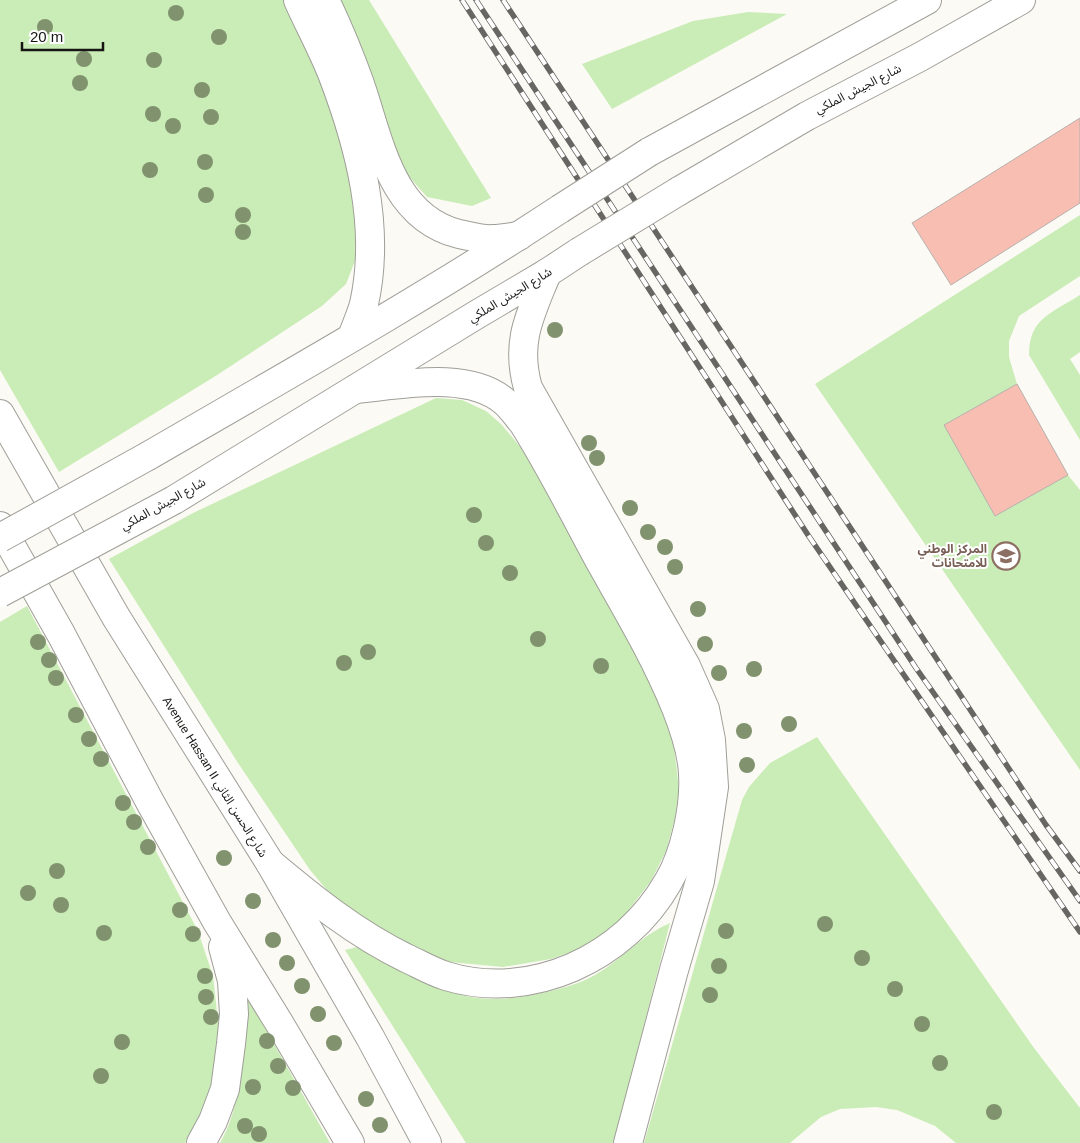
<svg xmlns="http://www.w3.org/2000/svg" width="1080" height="1143" font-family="Helvetica,'Noto Sans Arabic',sans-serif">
<rect width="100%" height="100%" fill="#fcfaf4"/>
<g fill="#caedb7">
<polygon points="0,0 291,0 326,73 347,156 356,225 355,261 346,284 322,306 214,377 59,472 0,370"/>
<polygon points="333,0 369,0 491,198 472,206 427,197 396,162"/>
<polygon points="748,12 787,14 612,109 582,64 693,21"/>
<polygon points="1080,215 1080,276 1019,316 1009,341 1009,357 1017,384 1068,475 1080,490 1080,770 815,384"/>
<path d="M 1080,295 L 1080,352 L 1070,359 L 1080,375 L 1080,440 L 1029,355 C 1029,318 1052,313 1080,295 Z"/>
<polygon points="436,398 462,400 486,411 501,424 522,449 606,598 665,709 673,738 679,789 675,818 666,851 651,881 618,924 579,949 551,959 503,967 450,962 410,949 379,932 332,896 310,870 238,763 109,559 193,513"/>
<polygon points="27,606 198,931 213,976 219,1030 216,1066 208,1101 189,1138 185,1143 0,1143 0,622"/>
<polygon points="817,737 1034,1048 1080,1108 1080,1143 956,1143 935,1126 897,1110 876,1107 840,1109 821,1117 790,1143 644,1143 742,800 749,787 770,763"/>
<path d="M 670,923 L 614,1143 L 466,1143 L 345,950 L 357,947 C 390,962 431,988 465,996 C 489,1001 514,999 537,994 C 557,990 577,985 595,975 C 621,960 642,935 670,923 Z"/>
<path d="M 248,998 L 330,1143 L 220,1143 C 243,1105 244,1042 248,998 Z"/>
</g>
<g fill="#f9beb2" stroke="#b7b0ae">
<polygon points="1080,118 1080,203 951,285 912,223"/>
<polygon points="1017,384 1068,475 995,516 944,425"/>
</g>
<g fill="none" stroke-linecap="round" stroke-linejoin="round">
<g stroke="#9f9e98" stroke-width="30">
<g id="primary">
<polyline points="649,152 927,0"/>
<polyline points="679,191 807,116 920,57 1021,0"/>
<path d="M 148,456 C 286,376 426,297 560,209"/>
<polyline points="174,500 476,315 547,273 579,252"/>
</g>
</g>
<g stroke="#9f9e98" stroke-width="30">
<g id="highway">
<path d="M 298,0 C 309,25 323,50 333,76 C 360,147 381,228 364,304 C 361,315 356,326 352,337"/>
<path d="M 325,0 C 338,27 350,56 360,84 C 380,142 391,217 459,234 C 470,236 482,240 493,239 C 502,239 511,237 519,236"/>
<path d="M 547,273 C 530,315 515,342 528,388 L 686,666 L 705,709 L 711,740 L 714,787 L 700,881 L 674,970 L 628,1143"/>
<polyline points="0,414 116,617 270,863 370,1037 427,1143"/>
<polyline points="0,526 61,634 150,802 217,922 281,1026 350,1143"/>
<path d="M 270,863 C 313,899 355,933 406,958 C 419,964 433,972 446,976 C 531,1002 625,958 668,882 C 685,854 695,806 693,774 C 692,751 684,728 676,708 C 655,656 626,608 599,560 C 574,514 551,467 523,423 C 517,416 512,408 505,402 C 469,370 400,385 356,389"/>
<polyline points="201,1143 213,1121 225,1089 231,1044 234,1014 232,981 223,947"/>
</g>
</g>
<use href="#primary" stroke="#fff" stroke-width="28"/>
<use href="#highway" stroke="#fff" stroke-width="28"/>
<g stroke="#676663" stroke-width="5.5">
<g id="rail">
<polyline points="462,0 808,535 1080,932"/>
<polyline points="476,0 916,668 1080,901"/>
<polyline points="503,0 1046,825 1080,871"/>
</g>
</g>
<use href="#rail" stroke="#fff" stroke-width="4" stroke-dasharray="11" stroke-linecap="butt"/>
<g stroke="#9f9e98" stroke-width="30" stroke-linecap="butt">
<g id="primary-bridge">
<polyline points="560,209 649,152"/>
<polyline points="579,252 679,191"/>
<polyline points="0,538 148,456"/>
<polyline points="0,593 174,500"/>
</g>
</g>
<use href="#primary-bridge" stroke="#fff" stroke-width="28"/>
</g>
<g fill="#80926e">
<circle cx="176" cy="13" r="8"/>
<circle cx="45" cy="27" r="8"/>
<circle cx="219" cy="37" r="8"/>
<circle cx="84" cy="59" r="8"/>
<circle cx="154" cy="60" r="8"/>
<circle cx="80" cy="83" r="8"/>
<circle cx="202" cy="90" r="8"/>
<circle cx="153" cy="114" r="8"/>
<circle cx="211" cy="117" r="8"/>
<circle cx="173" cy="126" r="8"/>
<circle cx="205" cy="162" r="8"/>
<circle cx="150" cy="170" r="8"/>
<circle cx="206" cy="195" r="8"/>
<circle cx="243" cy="215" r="8"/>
<circle cx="243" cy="232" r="8"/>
<circle cx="555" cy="330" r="8"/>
<circle cx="589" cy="443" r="8"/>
<circle cx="597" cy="458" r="8"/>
<circle cx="630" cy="508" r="8"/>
<circle cx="474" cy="515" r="8"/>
<circle cx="648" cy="532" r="8"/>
<circle cx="486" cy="543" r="8"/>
<circle cx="665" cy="547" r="8"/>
<circle cx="675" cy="567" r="8"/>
<circle cx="510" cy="573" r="8"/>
<circle cx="698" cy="609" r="8"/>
<circle cx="538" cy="639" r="8"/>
<circle cx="38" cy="642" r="8"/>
<circle cx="705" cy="644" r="8"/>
<circle cx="368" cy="652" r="8"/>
<circle cx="49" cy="660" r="8"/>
<circle cx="344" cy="663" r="8"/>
<circle cx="601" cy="666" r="8"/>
<circle cx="754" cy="669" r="8"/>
<circle cx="719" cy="673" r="8"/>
<circle cx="56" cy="678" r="8"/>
<circle cx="76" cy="715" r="8"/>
<circle cx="789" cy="724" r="8"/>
<circle cx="744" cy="731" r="8"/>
<circle cx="89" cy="739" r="8"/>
<circle cx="101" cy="759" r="8"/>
<circle cx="747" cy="765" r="8"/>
<circle cx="123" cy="803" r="8"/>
<circle cx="134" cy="822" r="8"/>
<circle cx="148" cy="847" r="8"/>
<circle cx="224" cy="858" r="8"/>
<circle cx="57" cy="871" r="8"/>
<circle cx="28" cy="893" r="8"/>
<circle cx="253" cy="901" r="8"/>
<circle cx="61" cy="905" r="8"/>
<circle cx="180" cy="910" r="8"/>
<circle cx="825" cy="924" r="8"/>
<circle cx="726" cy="931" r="8"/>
<circle cx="104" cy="933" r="8"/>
<circle cx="193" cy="934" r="8"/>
<circle cx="273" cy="940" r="8"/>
<circle cx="862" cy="958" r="8"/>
<circle cx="287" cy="963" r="8"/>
<circle cx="719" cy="966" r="8"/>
<circle cx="205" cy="976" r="8"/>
<circle cx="302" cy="986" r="8"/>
<circle cx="895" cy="989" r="8"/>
<circle cx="710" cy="995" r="8"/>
<circle cx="206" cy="997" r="8"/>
<circle cx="318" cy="1014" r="8"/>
<circle cx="211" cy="1017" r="8"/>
<circle cx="922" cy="1024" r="8"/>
<circle cx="267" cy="1041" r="8"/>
<circle cx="122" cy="1042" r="8"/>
<circle cx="334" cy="1043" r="8"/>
<circle cx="940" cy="1063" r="8"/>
<circle cx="278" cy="1066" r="8"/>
<circle cx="101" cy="1076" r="8"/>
<circle cx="253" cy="1087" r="8"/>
<circle cx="293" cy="1088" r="8"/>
<circle cx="366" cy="1099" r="8"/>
<circle cx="994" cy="1112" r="8"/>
<circle cx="380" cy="1125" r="8"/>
<circle cx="245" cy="1126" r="8"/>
<circle cx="259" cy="1134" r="8"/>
</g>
<defs>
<g id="university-ring" transform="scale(1.4375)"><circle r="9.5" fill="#fff" stroke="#8d6e63" stroke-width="1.5"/><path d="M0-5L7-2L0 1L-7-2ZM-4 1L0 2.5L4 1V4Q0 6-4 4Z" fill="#8d6e63"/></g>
</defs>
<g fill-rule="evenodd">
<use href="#university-ring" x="1006" y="556"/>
</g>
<g text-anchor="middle" stroke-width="4" stroke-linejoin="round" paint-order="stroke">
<g font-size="12" fill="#171614" stroke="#fff">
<text transform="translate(858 89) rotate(-27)" y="4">شارع الجيش الملكي</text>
<text transform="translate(510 295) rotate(-31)" y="4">شارع الجيش الملكي</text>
<text transform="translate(163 504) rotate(-29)" y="4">شارع الجيش الملكي</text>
<text transform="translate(215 777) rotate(58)" y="4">Avenue Hassan II شارع الحسن الثاني</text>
</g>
<g font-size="12" font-weight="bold" fill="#785e54" stroke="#fff" text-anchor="end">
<text x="987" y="553">المركز الوطني<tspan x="987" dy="14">للامتحانات</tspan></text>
</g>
</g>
<path d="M22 42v8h81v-8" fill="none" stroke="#171614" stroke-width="2.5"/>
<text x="30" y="42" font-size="15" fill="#171614" stroke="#ffffff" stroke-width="4" paint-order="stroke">20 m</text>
</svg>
